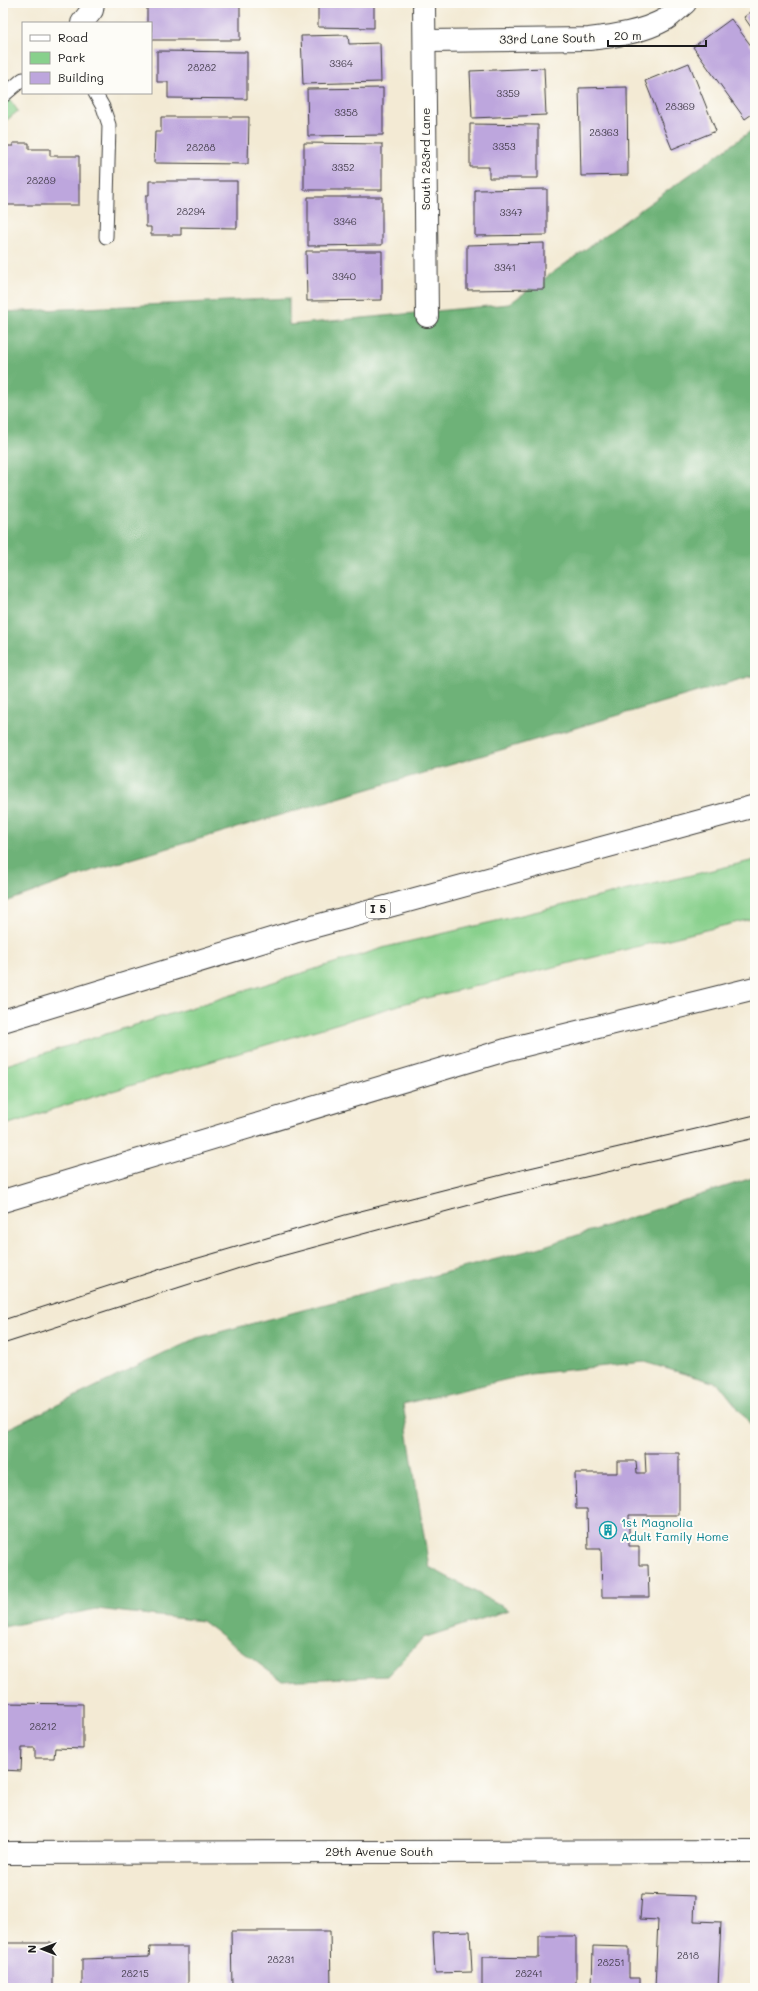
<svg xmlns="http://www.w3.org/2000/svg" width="758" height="1991" font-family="Mali,sans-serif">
<rect width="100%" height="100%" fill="#fdfcf7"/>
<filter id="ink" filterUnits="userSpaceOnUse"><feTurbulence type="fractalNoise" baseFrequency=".025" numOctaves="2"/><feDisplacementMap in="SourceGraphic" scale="8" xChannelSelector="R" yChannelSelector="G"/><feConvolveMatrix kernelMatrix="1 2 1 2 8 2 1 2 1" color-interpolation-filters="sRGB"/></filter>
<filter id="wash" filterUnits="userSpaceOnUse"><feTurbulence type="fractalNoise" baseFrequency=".012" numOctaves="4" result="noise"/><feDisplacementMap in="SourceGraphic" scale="16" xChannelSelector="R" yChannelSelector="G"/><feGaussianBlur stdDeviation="0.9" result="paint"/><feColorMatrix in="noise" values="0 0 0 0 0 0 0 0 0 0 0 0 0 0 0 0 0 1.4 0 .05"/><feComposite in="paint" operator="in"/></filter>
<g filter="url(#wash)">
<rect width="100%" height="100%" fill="#f3ead4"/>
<g fill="#88d08c" stroke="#527654">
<polygon points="3,90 18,111 3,123"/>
<polygon points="755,860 755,918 406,1003 66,1105 3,1126 3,1066 386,947"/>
</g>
<g fill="#6eb278" stroke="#45674a">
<polygon points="755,128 755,675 94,870 3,903 3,312 289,298 289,325 509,304"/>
<polygon points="755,1177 755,1430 719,1384 644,1362 530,1374 403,1404 429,1567 509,1610 423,1638 387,1676 282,1681 202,1621 97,1609 3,1627 3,1431 197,1338 538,1248"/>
</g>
<g id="blocks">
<g fill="#bda6dd">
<polygon points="147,3 240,3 240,40 151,40 151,23 147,23"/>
<polygon points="318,3 374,3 374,28 318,27"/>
<polygon points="755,9 755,33 744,17"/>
<polygon points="731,19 755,51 755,112 745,119 693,47"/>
<polygon points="348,35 349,44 380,43 381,82 303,84 301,36"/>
<polygon points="157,51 247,52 247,99 168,98 168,82 157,82"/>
<polygon points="689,63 716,131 672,149 645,81"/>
<polygon points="544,68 546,115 472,118 470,71"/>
<polygon points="627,87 628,175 581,176 579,88"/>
<polygon points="383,88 383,135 308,136 307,89"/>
<polygon points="161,117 249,117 248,164 154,163 155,132 161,132"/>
<polygon points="470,124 538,125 538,178 489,178 489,167 470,167"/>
<polygon points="13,143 29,143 29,149 50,149 50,156 79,156 79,205 3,205 3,146 13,146"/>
<polygon points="304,143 382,144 382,190 304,190"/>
<polygon points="149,181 237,181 237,228 181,227 181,235 151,235 151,227 146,227 146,195 149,195"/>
<polygon points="547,189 547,235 475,236 475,190"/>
<polygon points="308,197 382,197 382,245 308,246"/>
<polygon points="544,243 544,289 467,290 467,245"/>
<polygon points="306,251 382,251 382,300 307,301"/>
<polygon points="645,1453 679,1453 679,1515 629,1515 629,1546 639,1546 639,1565 648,1565 649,1597 602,1597 601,1549 588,1549 587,1509 576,1509 575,1473 617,1473 617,1461 636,1461 637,1473 646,1473"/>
<polygon points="3,1703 83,1704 83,1749 55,1748 54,1758 35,1758 35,1748 22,1748 21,1771 3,1770"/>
<polygon points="642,1894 695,1896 694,1921 721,1922 718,1988 655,1988 658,1920 640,1919"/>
<polygon points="231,1931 330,1931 331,1988 232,1988"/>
<polygon points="470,1931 472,1972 435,1973 433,1932"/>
<polygon points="539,1936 576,1936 576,1988 482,1988 482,1957 539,1958"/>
<rect x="3" y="1943" width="50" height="45"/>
<polygon points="593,1946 629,1947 629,1978 640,1978 640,1988 592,1988"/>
<polygon points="150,1947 188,1947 188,1988 82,1988 82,1959 149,1957"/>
</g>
</g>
</g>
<g filter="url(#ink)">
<use href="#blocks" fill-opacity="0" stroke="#3c3b38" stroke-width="1"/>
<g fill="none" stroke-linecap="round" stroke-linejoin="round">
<g stroke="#3c3b38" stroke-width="15">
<g id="lane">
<polyline points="95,93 103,107 109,125 106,237"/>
<polyline points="3,96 23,79"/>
</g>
</g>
<g stroke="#3c3b38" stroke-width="24">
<g id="street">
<polyline points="424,3 427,316"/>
<polyline points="82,23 92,10 93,3"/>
<path d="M 425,41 L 589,39 C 615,36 643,32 666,19 C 673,14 679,8 685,3"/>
<polyline points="3,1853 755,1851"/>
</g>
</g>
<g stroke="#3c3b38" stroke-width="24">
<g id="highway">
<polyline points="3,1021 294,932 755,806"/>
<polyline points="3,1201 509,1049 755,988"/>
</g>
</g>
<use href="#lane" stroke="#fff" stroke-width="13"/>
<use href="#street" stroke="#fff" stroke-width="22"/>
<use href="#highway" stroke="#fff" stroke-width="22"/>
<g stroke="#1c1c1c" stroke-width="1">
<polyline points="3,1320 161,1269 345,1215 517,1171 755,1115"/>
<polyline points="3,1344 252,1264 503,1196 755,1138"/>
</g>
</g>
</g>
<defs>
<g id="building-ring" transform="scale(0.9)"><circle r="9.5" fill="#fdfcf7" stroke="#0f9aa8" stroke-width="1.5"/><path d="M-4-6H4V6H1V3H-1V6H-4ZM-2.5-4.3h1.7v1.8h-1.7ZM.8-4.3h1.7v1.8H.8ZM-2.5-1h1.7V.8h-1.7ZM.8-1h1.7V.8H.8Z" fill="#0f9aa8"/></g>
</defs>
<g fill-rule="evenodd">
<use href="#building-ring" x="608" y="1530"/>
</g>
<g text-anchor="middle" stroke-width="4" stroke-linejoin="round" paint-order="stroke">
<g font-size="10" fill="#443e4c">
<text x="341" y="67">3364</text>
<text x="202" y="71">28282</text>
<text x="508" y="97">3359</text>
<text x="680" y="110">28369</text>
<text x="346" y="116">3358</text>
<text x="604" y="136">28363</text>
<text x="504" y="150">3353</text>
<text x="201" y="151">28288</text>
<text x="343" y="171">3352</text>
<text x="41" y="184">28289</text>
<text x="191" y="215">28294</text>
<text x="511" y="216">3347</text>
<text x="345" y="225">3346</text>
<text x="505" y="271">3341</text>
<text x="344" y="280">3340</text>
<text x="43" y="1730">28212</text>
<text x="688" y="1959">2818</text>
<text x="281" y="1963">28231</text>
<text x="611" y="1966">28251</text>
<text x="135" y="1977">28215</text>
<text x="529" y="1977">28241</text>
</g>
<rect fill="#fdfcf7" stroke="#605f5e" stroke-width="1" x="366" y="900" width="24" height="18" rx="3"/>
<g font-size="11" font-weight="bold" fill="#1c1c1c">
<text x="378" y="913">I 5</text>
</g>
<g font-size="12" fill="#1c1c1c" stroke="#fdfcf7">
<text transform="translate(547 39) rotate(-1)" y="4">33rd Lane South</text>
<text transform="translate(426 159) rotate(-90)" y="4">South 283rd Lane</text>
<text x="379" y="1856">29th Avenue South</text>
</g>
<g font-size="12" fill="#0d838f" stroke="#fdfcf7" text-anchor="start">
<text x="621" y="1527">1st Magnolia<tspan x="621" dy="14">Adult Family Home</tspan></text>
</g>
</g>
<rect width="758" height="1991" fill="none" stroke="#fdfcf7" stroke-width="16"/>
<rect x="22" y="22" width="130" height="72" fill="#fdfcf7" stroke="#a3a29f"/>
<rect x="30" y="35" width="20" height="6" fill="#ffffff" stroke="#a3a29f"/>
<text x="58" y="42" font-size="12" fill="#1c1c1c">Road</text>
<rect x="30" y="52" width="20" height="12" fill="#88d08c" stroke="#a3a29f"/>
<text x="58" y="62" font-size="12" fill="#1c1c1c">Park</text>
<rect x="30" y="72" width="20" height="12" fill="#bda6dd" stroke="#a3a29f"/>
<text x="58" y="82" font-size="12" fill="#1c1c1c">Building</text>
<g transform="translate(42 1949) rotate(270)" stroke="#fdfcf7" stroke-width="3" paint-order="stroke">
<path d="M0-3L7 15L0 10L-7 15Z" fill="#1c1c1c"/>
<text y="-6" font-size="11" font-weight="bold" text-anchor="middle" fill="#1c1c1c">N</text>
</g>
<path d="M608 40v6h98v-6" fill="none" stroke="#1c1c1c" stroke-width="2"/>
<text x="614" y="40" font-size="12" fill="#1c1c1c" stroke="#fdfcf7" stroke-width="3" paint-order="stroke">20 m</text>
</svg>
